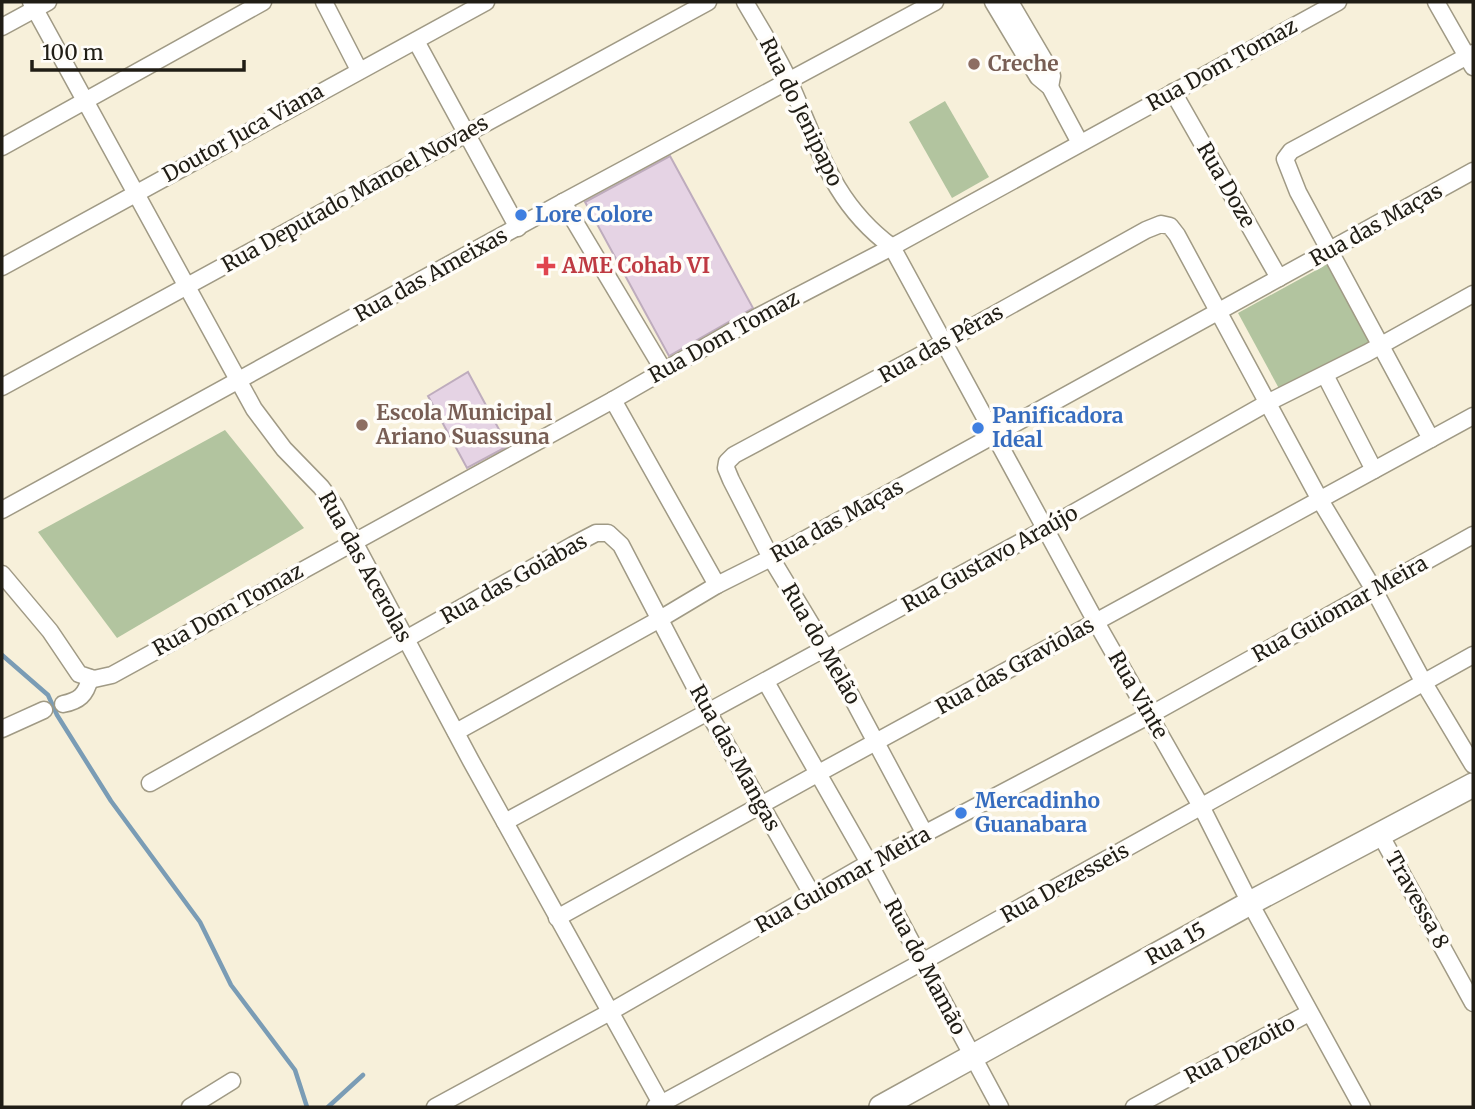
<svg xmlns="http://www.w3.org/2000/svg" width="1475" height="1109" font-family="Merriweather,serif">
<rect width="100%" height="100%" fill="#f7f0da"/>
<g fill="#b2c49f">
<polygon points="945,101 989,177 952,198 909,122"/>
<polygon points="1331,262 1375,343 1282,394 1238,313"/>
<polygon points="225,430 304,528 117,638 38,532"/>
</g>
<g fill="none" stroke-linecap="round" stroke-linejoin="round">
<g stroke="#7a9cb5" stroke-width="4.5">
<polyline points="2,655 48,695 57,715 111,801 200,922 231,985 295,1070 307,1107"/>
<polyline points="328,1107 363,1075"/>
</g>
</g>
<g fill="#e5d3e4" stroke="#beacbd" stroke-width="2">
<polygon points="670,156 753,308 669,356 585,202"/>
<polygon points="468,372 508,446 467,468 428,396"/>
</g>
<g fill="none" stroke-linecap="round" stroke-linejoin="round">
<g stroke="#a09a85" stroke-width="19">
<g id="street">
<polyline points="31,2 254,409 284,449 321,487 335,506 471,761 663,1107"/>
<polyline points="324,2 359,70"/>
<path d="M 745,2 C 760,28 777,54 789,81 C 818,145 831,202 892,247 L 1096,622 L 1202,808 L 1250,903 L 1362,1107"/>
<polyline points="993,2 1038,77 1050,87 1080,143"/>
<polyline points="1010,2 1050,70 1052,76 1050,87"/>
<polyline points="1436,2 1473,67"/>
<polyline points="2,27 48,2"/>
<polyline points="416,41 518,228"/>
<polyline points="1173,92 1279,278"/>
<polyline points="2,147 263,2"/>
<polyline points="563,202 664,371"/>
<polyline points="2,267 486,2"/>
<polyline points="1325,375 1374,470"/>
<polyline points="2,387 708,2"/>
<polyline points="613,400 717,585"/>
<polyline points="1431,439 1298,192 1285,159 1291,151 1473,53"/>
<polyline points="2,510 563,202 935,2"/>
<polyline points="2,574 50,631 79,674 94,679 112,675 613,400 759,316 892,247 1338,2"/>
<polyline points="766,682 869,863 1000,1107"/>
<path d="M 63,704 C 79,701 86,695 90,678"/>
<polyline points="2,729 44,710"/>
<polyline points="456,732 660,619 717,585 771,558 1473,171"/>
<polyline points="150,783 573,545 596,533 608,533 621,545 708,712 813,896"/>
<polyline points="505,822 1045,529 1269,402 1367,353 1473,294"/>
<polyline points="925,834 826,649 771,558 731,480 726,468 727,462 734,455 943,343 1146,230 1161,224 1170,226 1177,235 1320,500 1374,590 1424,683 1473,765"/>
<polyline points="1380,834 1473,1003"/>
<polyline points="557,918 817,774 1473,416"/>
<polyline points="190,1107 232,1081"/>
<polyline points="435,1107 610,1012 869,863 1150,715 1473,535"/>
<polyline points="655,1107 922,962 1473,655"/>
<polyline points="1134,1107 1309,1013"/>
</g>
</g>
<g stroke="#a09a85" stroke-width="26">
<polyline id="secondary" points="881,1107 1250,903 1473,785"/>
</g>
<use href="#street" stroke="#fff" stroke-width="16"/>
<use href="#secondary" stroke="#fff" stroke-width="23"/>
</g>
<g fill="#8d6e63" stroke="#fffdf9" stroke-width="2.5">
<circle cx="974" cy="64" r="7"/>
<circle cx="362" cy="425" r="7"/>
</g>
<g fill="#3f7fe0" stroke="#fffdf9" stroke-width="2.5">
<circle cx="521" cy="215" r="7"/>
<circle cx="978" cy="428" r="7"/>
<circle cx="961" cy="813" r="7"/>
</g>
<path fill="#e0444e" stroke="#fffdf9" stroke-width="2.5" d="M542.5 255.5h7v7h7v7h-7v7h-7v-7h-7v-7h7z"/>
<g text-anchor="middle" stroke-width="7" stroke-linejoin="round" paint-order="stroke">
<g font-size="21" font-weight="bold" fill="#785e54" stroke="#fffdf9" text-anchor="start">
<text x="988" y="71">Creche</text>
<text x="376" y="420">Escola Municipal<tspan x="376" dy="24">Ariano Suassuna</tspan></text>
</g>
<g font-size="21" fill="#201d15" stroke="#fffdf9">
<text transform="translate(1222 65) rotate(-29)" y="7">Rua Dom Tomaz</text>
<text transform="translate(801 112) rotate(64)" y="7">Rua do Jenipapo</text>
<text transform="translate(243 133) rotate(-29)" y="7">Doutor Juca Viana</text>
<text transform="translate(1226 185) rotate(60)" y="7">Rua Doze</text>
<text transform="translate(355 194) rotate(-29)" y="7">Rua Deputado Manoel Novaes</text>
<text transform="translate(1376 225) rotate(-29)" y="7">Rua das Maças</text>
<text transform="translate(431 275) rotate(-29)" y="7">Rua das Ameixas</text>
<text transform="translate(724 337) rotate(-29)" y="7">Rua Dom Tomaz</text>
<text transform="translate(941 344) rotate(-29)" y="7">Rua das Pêras</text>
<text transform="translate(837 521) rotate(-29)" y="7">Rua das Maças</text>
<text transform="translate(990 559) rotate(-29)" y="7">Rua Gustavo Araújo</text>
<text transform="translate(365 567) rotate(61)" y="7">Rua das Acerolas</text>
<text transform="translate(514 579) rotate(-29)" y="7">Rua das Goiabas</text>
<text transform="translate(1340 609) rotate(-29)" y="7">Rua Guiomar Meira</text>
<text transform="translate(228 610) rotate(-29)" y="7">Rua Dom Tomaz</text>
<text transform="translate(821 644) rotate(60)" y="7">Rua do Melão</text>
<text transform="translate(1015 666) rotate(-29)" y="7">Rua das Graviolas</text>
<text transform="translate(1138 695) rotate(60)" y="7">Rua Vinte</text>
<text transform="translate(735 758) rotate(61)" y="7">Rua das Mangas</text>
<text transform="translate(843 880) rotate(-29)" y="7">Rua Guiomar Meira</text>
<text transform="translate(1065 883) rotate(-29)" y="7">Rua Dezesseis</text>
<text transform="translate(1417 900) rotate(61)" y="7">Travessa 8</text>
<text transform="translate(1176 944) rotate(-29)" y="7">Rua 15</text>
<text transform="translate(925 967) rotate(62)" y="7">Rua do Mamão</text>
<text transform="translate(1240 1050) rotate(-28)" y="7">Rua Dezoito</text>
</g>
<g font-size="21" font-weight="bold" fill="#366cbe" stroke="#fffdf9" text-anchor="start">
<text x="535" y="222">Lore Colore</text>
<text x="992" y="423">Panificadora<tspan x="992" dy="24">Ideal</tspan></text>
<text x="975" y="808">Mercadinho<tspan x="975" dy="24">Guanabara</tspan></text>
</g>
<g font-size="21" font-weight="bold" fill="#be3a42" stroke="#fffdf9" text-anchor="start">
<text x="562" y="273">AME Cohab VI</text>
</g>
</g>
<rect width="1475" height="1109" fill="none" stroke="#201d15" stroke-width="7"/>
<path d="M32 60v10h212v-10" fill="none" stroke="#201d15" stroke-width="3.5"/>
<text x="42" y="60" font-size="21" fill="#201d15" stroke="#fffdf9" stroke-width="5" paint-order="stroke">100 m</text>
</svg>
